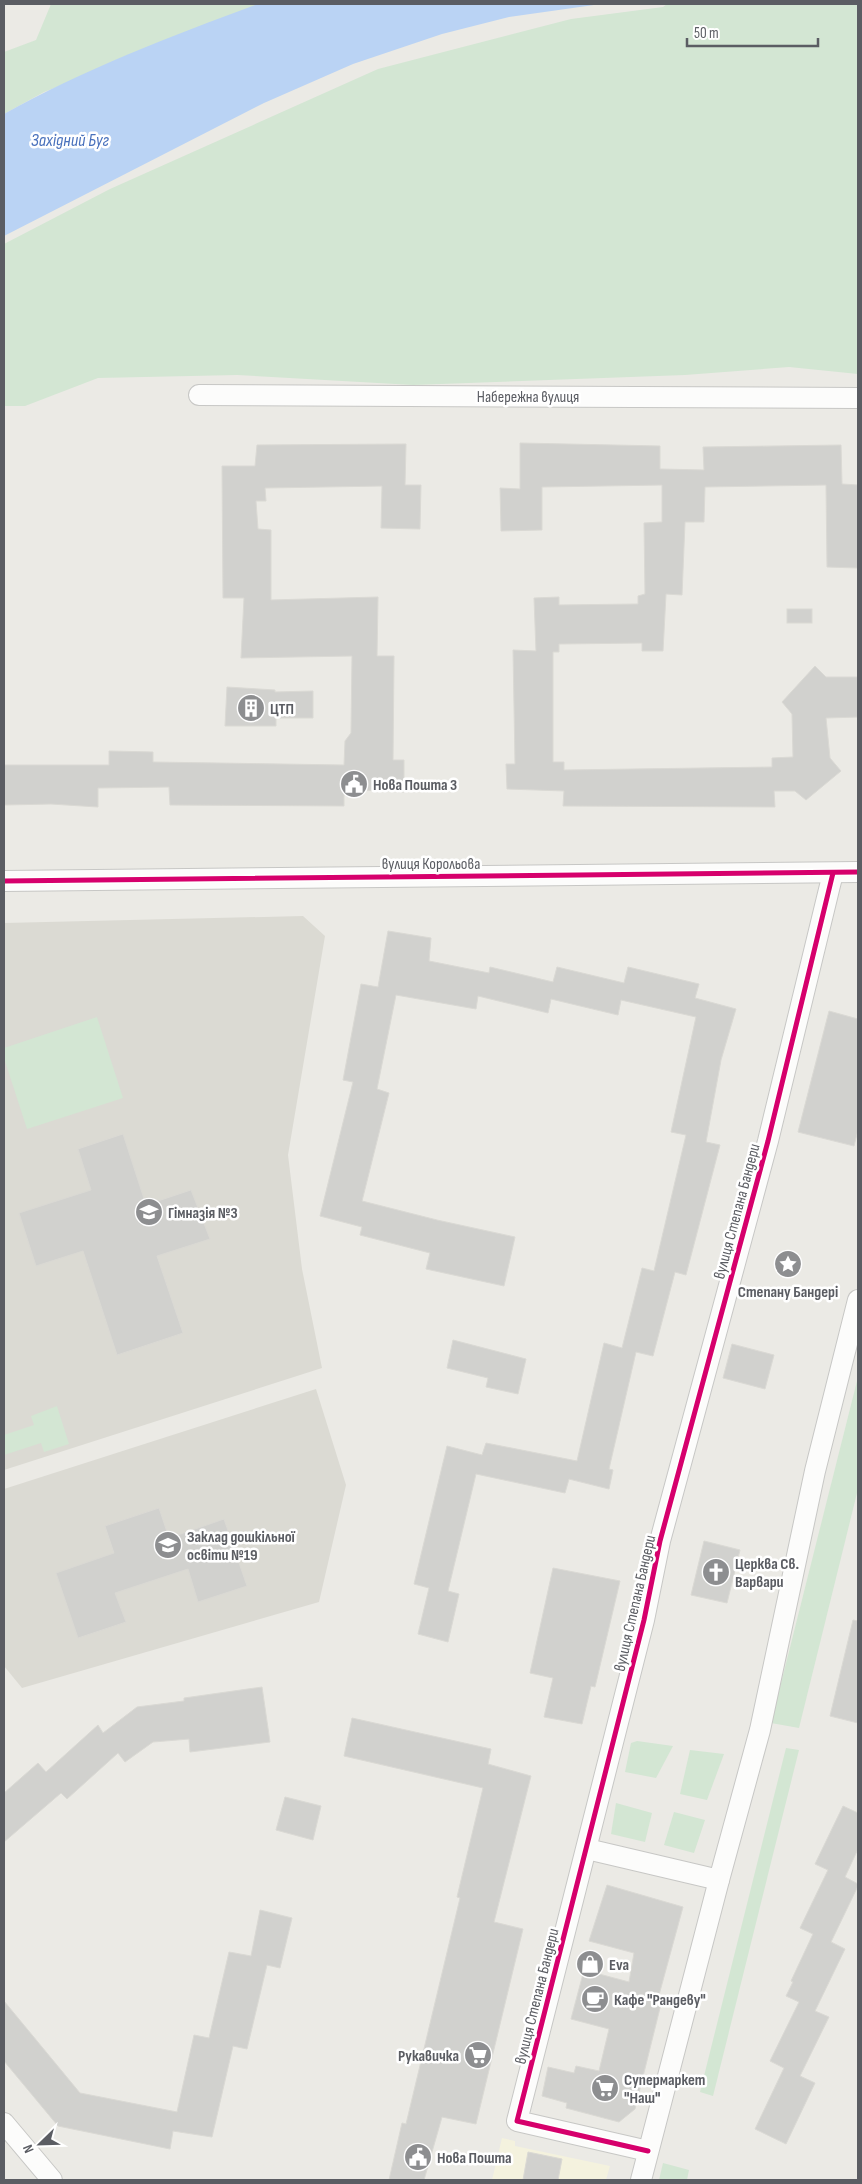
<svg xmlns="http://www.w3.org/2000/svg" width="862" height="2184" font-family="'Sofia Sans Condensed',sans-serif">
<rect width="100%" height="100%" fill="#ebeae5"/>
<polygon fill="#f4f2de" points="502,2138 515,2141 515,2146 610,2166 606,2180 492,2180"/>
<g fill="#dbdad3">
<polygon points="303,916 325,936 288,1155 302,1269 322,1368 4,1470 4,923"/>
<polygon points="316,1389 346,1485 319,1602 22,1688 4,1666 4,1489"/>
</g>
<g fill="#d3e6d3">
<polygon points="51,4 273,4 44,92 4,114 4,52 36,40"/>
<polygon points="667,4 858,4 858,374 789,367 685,375 413,385 237,375 98,378 25,406 4,406 4,244 110,189 378,69 571,19 663,7"/>
<polygon points="97,1017 123,1098 27,1129 4,1058 4,1048"/>
<polygon points="858,1377 858,1489 799,1728 771,1723"/>
<polygon points="57,1406 69,1444 44,1452 41,1443 4,1455 4,1435 34,1425 31,1416"/>
<polygon points="637,1741 673,1746 656,1778 625,1772 631,1743"/>
<polygon points="786,1748 799,1750 713,2096 700,2092"/>
<polygon points="690,1750 724,1754 707,1800 680,1794"/>
<polygon points="616,1803 652,1813 645,1842 611,1834"/>
<polygon points="674,1812 705,1820 694,1853 664,1845"/>
<polygon points="663,2163 689,2170 687,2180 659,2180"/>
</g>
<path fill="#bad3f4" d="M 258,4 L 601,4 L 509,17 L 442,34 L 353,64 L 264,103 L 4,236 L 4,114 C 85,69 171,36 258,4 Z"/>
<g fill="#d1d1ce" stroke="#dad9d4">
<polygon points="520,443 660,446 660,469 704,470 703,447 841,445 842,484 858,485 858,568 827,567 826,485 705,487 704,522 685,522 682,595 666,594 663,651 642,651 642,643 559,644 559,652 553,652 553,762 564,762 564,770 772,767 772,758 793,757 792,714 782,702 815,666 826,677 858,677 858,717 826,718 830,758 841,771 806,800 795,791 774,791 775,807 563,806 564,791 507,789 506,764 515,764 513,650 536,651 534,598 559,597 559,605 638,604 638,596 645,594 644,523 662,522 662,485 542,487 542,530 501,531 500,488 520,489"/>
<polygon points="406,444 405,485 421,485 420,529 381,528 382,486 265,488 266,501 256,501 258,529 271,530 271,600 378,597 377,656 394,656 393,760 404,760 404,792 344,789 344,806 170,805 169,787 98,788 98,807 51,804 4,805 4,765 109,765 109,751 153,752 153,762 344,765 345,741 351,733 352,656 241,658 244,598 223,598 222,466 255,466 257,445"/>
<rect x="787" y="609" width="25" height="14"/>
<polygon points="227,687 275,690 275,692 313,691 313,718 276,718 276,726 225,726"/>
<polygon points="388,931 431,938 429,961 489,973 490,967 553,982 557,967 624,983 628,967 699,984 695,998 736,1009 721,1060 706,1142 720,1145 686,1275 675,1272 653,1356 636,1352 609,1469 613,1470 609,1489 569,1479 565,1493 476,1474 448,1591 459,1594 448,1642 418,1634 429,1588 414,1584 447,1446 482,1455 486,1443 577,1461 604,1343 622,1348 642,1268 654,1271 686,1135 671,1132 696,1017 621,1000 618,1015 551,999 548,1013 478,996 476,1009 396,995 377,1089 389,1093 362,1201 437,1220 515,1237 504,1286 426,1269 430,1253 360,1235 362,1227 320,1216 353,1082 343,1080 361,984 378,987"/>
<polygon points="829,1011 858,1019 858,1130 854,1146 798,1132"/>
<polygon points="123,1134 146,1205 191,1190 210,1239 157,1256 183,1333 117,1355 83,1251 36,1266 19,1213 91,1190 78,1149"/>
<polygon points="453,1340 526,1359 518,1394 486,1387 488,1378 447,1368"/>
<polygon points="732,1344 774,1355 765,1389 723,1378"/>
<polygon points="159,1508 169,1538 224,1519 247,1586 198,1602 188,1569 115,1593 126,1622 78,1638 56,1573 114,1553 105,1526"/>
<polygon points="704,1541 740,1550 727,1603 691,1595"/>
<polygon points="553,1568 620,1581 595,1687 591,1686 582,1724 544,1717 553,1678 530,1673"/>
<polygon points="853,1620 858,1621 858,1723 830,1716"/>
<polygon points="262,1687 270,1742 190,1752 189,1739 153,1742 125,1762 118,1753 67,1799 61,1793 4,1842 4,1793 38,1763 46,1772 98,1725 103,1733 137,1707 184,1701 184,1698"/>
<polygon points="352,1718 491,1749 488,1764 531,1776 494,1922 523,1929 476,2124 442,2117 424,2180 389,2180 402,2123 406,2124 460,1898 457,1897 483,1788 344,1756"/>
<polygon points="285,1797 321,1806 313,1840 276,1830"/>
<polygon points="843,1806 858,1813 858,1849 845,1877 858,1884 858,1886 831,1942 845,1949 815,2011 829,2017 800,2076 815,2083 786,2144 755,2129 784,2068 770,2061 799,2002 786,1996 793,1982 791,1981 813,1934 800,1928 828,1870 815,1864"/>
<polygon points="607,1885 683,1907 659,1995 663,1996 635,2109 619,2122 566,2108 567,2103 542,2096 548,2067 574,2073 576,2066 599,2071 609,2029 571,2019 584,1970 629,1982 634,1953 589,1941"/>
<polygon points="260,1910 292,1918 280,1968 267,1965 247,2049 233,2046 212,2137 173,2131 170,2149 58,2126 4,2061 4,2001 80,2093 177,2112 194,2035 209,2038 229,1952 251,1956"/>
<polygon points="528,2152 562,2159 558,2180 523,2180"/>
</g>
<g fill="none" stroke-linecap="round" stroke-linejoin="round">
<g stroke="#c7c7c5" stroke-width="22">
<g id="minor">
<polyline points="199,395 858,398"/>
<polyline points="4,881 858,872"/>
<polyline points="587,1849 719,1880"/>
<polyline points="4,2123 52,2180"/>
<polyline points="648,2151 517,2121 644,1620 660,1541 768,1141 833,873"/>
<polyline points="641,2180 719,1880 760,1730 815,1471 858,1300"/>
</g>
</g>
<use href="#minor" stroke="#fcfcfb" stroke-width="20"/>
<g stroke="#fff" stroke-width="8">
<g id="cycleway">
<polyline points="4,881 858,872"/>
<polyline points="648,2151 517,2121 644,1620 660,1541 768,1141 833,873"/>
</g>
</g>
<use href="#cycleway" stroke="#d6006c" stroke-width="5"/>
</g>
<defs>
<g id="building-disc" transform="scale(1.4375)"><circle r="9.5" fill="#8d8e90" stroke="#fff"/><path d="M-4-6H4V6H1V3H-1V6H-4ZM-2.5-4.3h1.7v1.8h-1.7ZM.8-4.3h1.7v1.8H.8ZM-2.5-1h1.7V.8h-1.7ZM.8-1h1.7V.8H.8Z" fill="#fff"/></g>
<g id="civic-disc" transform="scale(1.4375)"><circle r="9.5" fill="#8d8e90" stroke="#fff"/><path d="M-.6-6.5H3V-4.5H.6V-3L4-1V1h2V6H-6V1h2V-1L-.6-3ZM-1.2 2.5V6h2.4V2.5Z" fill="#fff"/></g>
<g id="school-disc" transform="scale(1.4375)"><circle r="9.5" fill="#8d8e90" stroke="#fff"/><path d="M0-5L7-2L0 1L-7-2ZM-4 1L0 2.5L4 1V4Q0 6-4 4Z" fill="#fff"/></g>
<g id="sight-disc" transform="scale(1.4375)"><circle r="9.5" fill="#8d8e90" stroke="#fff"/><path d="M0-6L1.8-2.2L6-1.7L2.9 1.2L3.7 5.4L0 3.3L-3.7 5.4L-2.9 1.2L-6-1.7L-1.8-2.2Z" fill="#fff"/></g>
<g id="church-disc" transform="scale(1.4375)"><circle r="9.5" fill="#8d8e90" stroke="#fff"/><path d="M-1.2-6h2.4v3.5h3.3v2.4h-3.3V6h-2.4V-.1h-3.3v-2.4h3.3Z" fill="#fff"/></g>
<g id="shop-disc" transform="scale(1.4375)"><circle r="9.5" fill="#8d8e90" stroke="#fff"/><path d="M-5-2.5h2.3a2.7 3.5 0 0 1 5.4 0H5L5.5 6h-11ZM-1.5-2.5h3a1.5 2.3 0 0 0-3 0Z" fill="#fff"/></g>
<g id="cafe-disc" transform="scale(1.4375)"><circle r="9.5" fill="#8d8e90" stroke="#fff"/><path d="M-5.5-4.5H6V0H3Q3 3.5 0 3.5H-2.5Q-5.5 3.5-5.5 0ZM3-3.2v2h1.7v-2ZM-6 4.5H4V6H-6Z" fill="#fff"/></g>
<g id="supermarket-disc" transform="scale(1.4375)"><circle r="9.5" fill="#8d8e90" stroke="#fff"/><path d="M-6-5.5h2.5l.6 2H6L4.5 2H-2.5L-4.4-4H-6ZM-1.5 3.2a1.3 1.3 0 1 0 .1 0ZM3 3.2a1.3 1.3 0 1 0 .1 0Z" fill="#fff"/></g>
</defs>
<g fill-rule="evenodd">
<use href="#building-disc" x="251" y="708"/>
<use href="#civic-disc" x="354" y="784"/>
<use href="#school-disc" x="149" y="1212"/>
<use href="#sight-disc" x="788" y="1264"/>
<use href="#school-disc" x="168" y="1545"/>
<use href="#church-disc" x="716" y="1572"/>
<use href="#shop-disc" x="590" y="1964"/>
<use href="#cafe-disc" x="595" y="1999"/>
<use href="#supermarket-disc" x="478" y="2055"/>
<use href="#supermarket-disc" x="605" y="2088"/>
<use href="#civic-disc" x="418" y="2157"/>
</g>
<g text-anchor="middle" stroke-width="5" stroke-linejoin="round" paint-order="stroke">
<g font-size="16" fill="#5b5d63" stroke="#fff">
<text x="528" y="402">Набережна вулиця</text>
<text x="431" y="869">вулиця Корольова</text>
<text transform="translate(736 1211) rotate(-75)" y="6">вулиця Степана Бандери</text>
<text transform="translate(634 1603) rotate(-77)" y="6">вулиця Степана Бандери</text>
<text transform="translate(536 1996) rotate(-76)" y="6">вулиця Степана Бандери</text>
</g>
<g font-size="16" font-weight="bold" fill="#5b5d63" stroke="#fff" text-anchor="start">
<text x="270" y="714">ЦТП</text>
<text x="373" y="790">Нова Пошта 3</text>
<text x="168" y="1218">Гімназія №3</text>
<text x="788" y="1297" text-anchor="middle">Степану Бандері</text>
<text x="187" y="1542">Заклад дошкільної<tspan x="187" dy="18">освіти №19</tspan></text>
<text x="735" y="1569">Церква Св.<tspan x="735" dy="18">Варвари</tspan></text>
<text x="609" y="1970">Eva</text>
<text x="614" y="2005">Кафе "Рандеву"</text>
<text x="459" y="2061" text-anchor="end">Рукавичка</text>
<text x="624" y="2085">Супермаркет<tspan x="624" dy="18">"Наш"</tspan></text>
<text x="437" y="2163">Нова Пошта</text>
</g>
<g font-size="18" font-style="italic" fill="#4971bc" stroke="#fff">
<text x="70" y="146">Західний Буг</text>
</g>
</g>
<rect width="862" height="2184" fill="none" stroke="#5b5d63" stroke-width="10"/>
<g transform="translate(40 2144) rotate(247)" stroke="#ffffff" stroke-width="4" paint-order="stroke">
<path d="M0-4L9 19L0 12L-9 19Z" fill="#5b5d63"/>
<text y="-8" font-size="14" font-weight="bold" text-anchor="middle" fill="#5b5d63">N</text>
</g>
<path d="M687 38v8h131v-8" fill="none" stroke="#5b5d63" stroke-width="2.5"/>
<text x="694" y="38" font-size="15" fill="#5b5d63" stroke="#ffffff" stroke-width="4" paint-order="stroke">50 m</text>
</svg>
